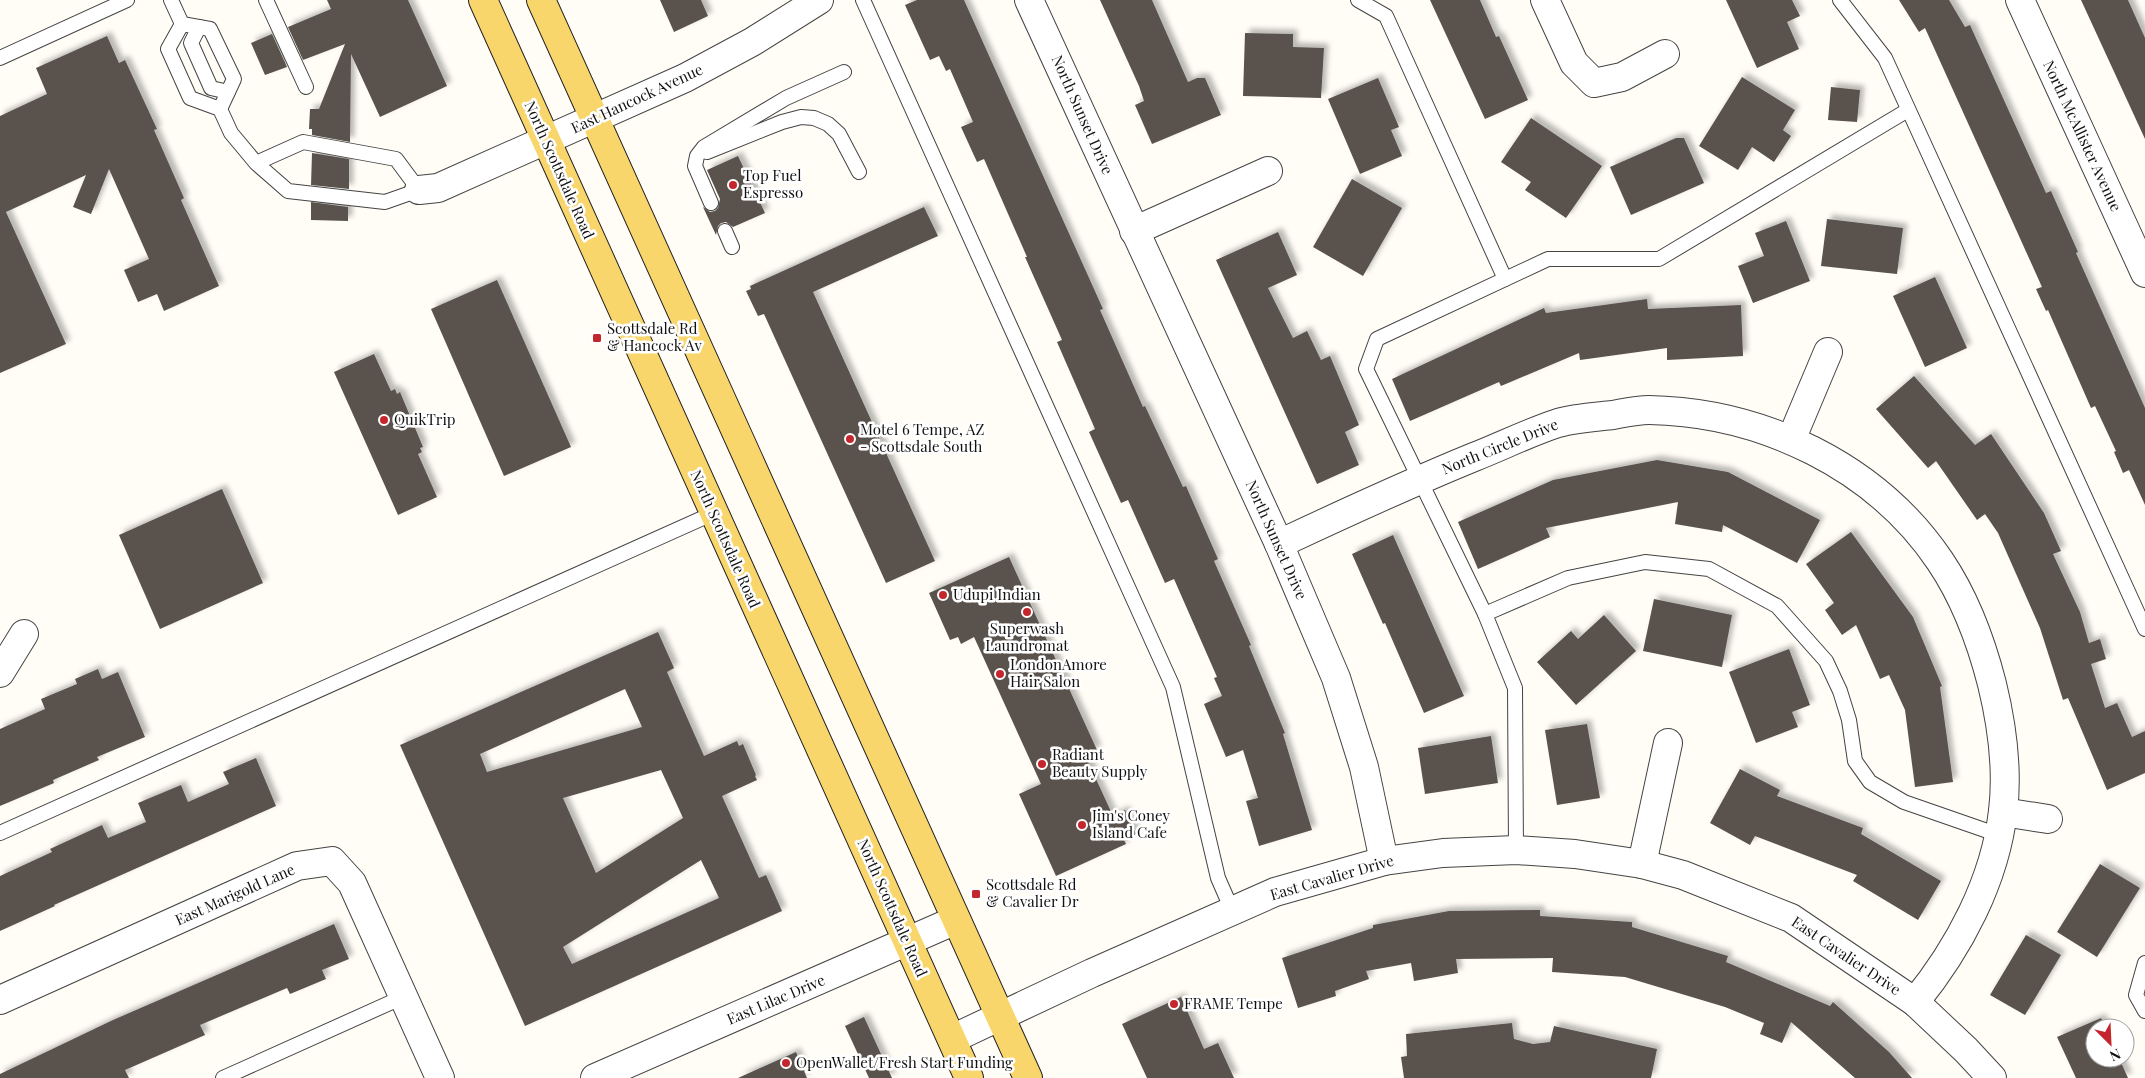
<svg xmlns="http://www.w3.org/2000/svg" width="2145" height="1078" font-family="'Playfair Display',serif">
<defs>
<filter id="shadow"><feDropShadow dx="4.5" dy="-4.5" stdDeviation="2.5" flood-color="#0004"/></filter>
</defs>
<rect width="100%" height="100%" fill="#fffdf5"/>
<g fill="#5a524d" fill-rule="evenodd" filter="url(#shadow)">
<polygon points="327,0 408,0 447,86 380,117 351,54 350,142 312,135 312,129 309,129 310,109 319,109 345,44 303,60 288,27 331,9"/>
<polygon points="660,0 701,0 708,16 674,32"/>
<polygon points="917,0 964,0 1103,309 1100,310 1143,407 1145,406 1183,487 1186,486 1218,559 1214,561 1251,645 1249,646 1285,733 1283,734 1312,830 1259,846 1246,801 1258,798 1243,750 1226,757 1204,704 1222,696 1214,678 1217,677 1174,579 1165,583 1128,500 1121,503 1089,432 1095,429 1057,342 1062,340 1025,257 1027,257 984,159 977,162 961,127 973,122 950,69 946,71 939,56 930,60 905,5"/>
<polygon points="1100,0 1152,0 1188,82 1197,78 1205,78 1221,115 1152,144 1135,105 1144,101 1139,86"/>
<polygon points="1430,0 1480,0 1496,37 1499,36 1528,100 1485,119"/>
<polygon points="1726,0 1792,0 1800,16 1787,22 1799,49 1757,68"/>
<polygon points="1899,0 1949,0 1965,27 1970,25 2046,193 2051,191 2078,252 2076,253 2145,408 2145,505 2129,470 2123,473 2114,452 2116,451 2095,406 2091,408 2048,310 2046,311 2036,289 2042,287 1925,28 1919,32"/>
<polygon points="2081,0 2128,0 2145,38 2145,139"/>
<polygon points="1245,33 1293,34 1293,47 1324,48 1321,98 1243,96"/>
<polygon points="272,34 287,67 265,75 251,43"/>
<polygon points="107,36 119,63 125,60 157,129 154,130 184,198 181,200 219,286 164,311 157,294 138,302 124,270 149,259 109,169 91,214 73,207 86,175 6,212 66,344 0,373 0,116 47,94 36,68"/>
<polygon points="1742,77 1795,110 1783,130 1791,136 1774,162 1752,147 1738,170 1699,146"/>
<polygon points="1378,78 1399,127 1391,130 1402,156 1360,174 1328,99"/>
<polygon points="1831,87 1860,90 1857,122 1828,120"/>
<polygon points="1531,118 1602,166 1566,218 1525,190 1531,182 1501,162"/>
<polygon points="1676,138 1684,138 1704,183 1631,215 1610,167"/>
<polygon points="312,153 349,159 349,189 311,185"/>
<polygon points="738,156 765,213 733,227 726,222 721,223 718,226 716,235 703,207 710,212 715,211 718,208 720,199 707,170"/>
<polygon points="1352,179 1402,208 1363,276 1313,247"/>
<polygon points="311,202 348,207 348,221 311,220"/>
<polygon points="924,207 938,236 813,292 935,561 886,583 764,314 758,316 746,291 751,289 750,286"/>
<polygon points="1827,219 1903,228 1897,274 1821,266"/>
<polygon points="1786,221 1810,281 1753,303 1738,266 1764,256 1755,233"/>
<polygon points="1278,232 1297,275 1268,288 1293,338 1307,331 1321,360 1330,356 1359,425 1345,432 1359,465 1317,484 1216,260"/>
<polygon points="1935,277 1967,348 1925,367 1893,296"/>
<polygon points="497,280 571,447 504,476 431,309"/>
<polygon points="1647,299 1648,309 1741,305 1743,356 1667,360 1667,348 1580,360 1579,353 1501,386 1499,382 1410,421 1392,379 1544,308 1546,313"/>
<polygon points="374,354 391,391 395,389 397,394 400,392 423,447 420,448 422,452 418,454 437,497 398,515 334,372"/>
<polygon points="1914,376 1975,445 1991,434 2044,513 2061,551 2053,554 2080,612 2089,643 2100,639 2106,659 2091,664 2105,708 2117,703 2132,737 2145,731 2145,773 2107,790 2068,698 2063,700 2040,628 1998,533 1985,514 1977,520 1936,461 1928,468 1876,409"/>
<polygon points="1657,460 1728,472 1820,520 1797,563 1723,525 1722,532 1675,524 1678,502 1546,528 1550,537 1478,569 1458,522 1553,480"/>
<polygon points="222,489 263,583 160,629 119,535"/>
<polygon points="1851,532 1913,617 1942,686 1940,687 1953,782 1915,787 1905,710 1889,675 1880,679 1856,625 1842,635 1825,610 1834,603 1806,564"/>
<polygon points="1393,535 1464,696 1424,713 1385,623 1383,624 1352,554"/>
<polygon points="1009,557 1097,750 1085,755 1113,816 1125,810 1136,834 1124,840 1126,844 1056,876 1019,794 1041,784 974,637 961,644 958,637 950,640 929,593"/>
<polygon points="1654,599 1732,615 1722,667 1643,651"/>
<polygon points="1604,615 1636,651 1576,705 1537,662 1571,631 1578,639"/>
<path d="M 658,632 L 674,668 L 667,672 L 704,756 L 737,741 L 739,746 L 743,744 L 756,775 L 755,776 L 757,780 L 722,796 L 759,878 L 766,875 L 782,911 L 525,1026 L 400,745 ZM 625,689 L 642,727 L 487,772 L 480,754 ZM 661,770 L 683,818 L 596,873 L 563,798 ZM 701,860 L 719,898 L 572,964 L 563,947 Z"/>
<polygon points="1789,649 1810,705 1792,712 1798,727 1756,743 1729,672"/>
<polygon points="98,669 102,679 118,672 145,737 97,757 99,760 53,780 54,783 0,806 0,729 45,709 41,699 77,684 75,679"/>
<polygon points="1587,724 1600,798 1557,805 1545,730"/>
<polygon points="1491,736 1498,783 1425,794 1418,748"/>
<polygon points="256,758 276,806 54,905 55,906 0,931 0,876 52,852 50,849 102,825 108,838 146,822 138,803 181,785 188,802 229,784 223,772"/>
<polygon points="1740,769 1780,790 1777,796 1863,828 1861,834 1941,881 1918,920 1853,881 1857,875 1755,836 1750,845 1710,823"/>
<polygon points="2100,864 2140,888 2097,957 2057,932"/>
<polygon points="1540,910 1540,916 1632,922 1632,927 1728,956 1726,962 1830,1006 1833,1002 1889,1052 1912,1078 1855,1078 1791,1022 1782,1043 1760,1034 1764,1023 1725,1007 1625,977 1552,972 1553,958 1456,959 1458,973 1414,981 1411,963 1366,971 1369,979 1335,991 1336,996 1298,1008 1282,958 1373,928 1373,925 1449,911"/>
<polygon points="334,924 349,959 322,970 326,979 290,994 287,988 200,1025 205,1035 125,1070 129,1078 0,1078 0,1074 113,1020"/>
<polygon points="2026,935 2061,955 2025,1015 1990,995"/>
<polygon points="1181,997 1204,1049 1218,1043 1234,1078 1147,1078 1122,1024"/>
<polygon points="864,1017 892,1078 869,1078 845,1026"/>
<polygon points="2101,1018 2106,1028 2095,1028 2095,1058 2119,1058 2128,1078 2076,1078 2057,1037"/>
<polygon points="1512,1023 1514,1039 1533,1044 1550,1042 1554,1026 1657,1049 1651,1078 1404,1078 1401,1057 1407,1056 1406,1034"/>
<polygon points="796,1052 807,1078 738,1078"/>
</g>
<g fill="none" stroke-linecap="round" stroke-linejoin="round">
<g stroke="#444" stroke-width="16">
<g id="lane">
<polyline points="171,0 182,24"/>
<polyline points="266,0 306,87"/>
<polyline points="863,0 1173,687 1218,878 1232,910"/>
<polyline points="1358,0 1386,16 1505,279"/>
<polyline points="1840,0 1885,58 2145,629"/>
<polyline points="182,24 168,49 190,98 220,109 231,133 256,163 288,191 385,202 419,190 396,159 303,142 256,163"/>
<polyline points="182,24 210,29 234,79 220,109"/>
<polyline points="199,27 191,43 211,88 228,92"/>
<polyline points="0,58 127,0"/>
<polyline points="707,152 782,122 801,117 814,118 828,124 839,134 859,172"/>
<polyline points="711,203 695,166 697,156 704,147 786,98 844,72"/>
<polyline points="725,231 732,247"/>
<polyline points="1485,614 1568,578 1645,562 1709,569 1777,606 1826,661 1840,691 1849,720 1855,761 1870,782 1904,802 1999,835"/>
<polyline points="0,833 714,513"/>
<polyline points="1516,850 1515,688 1485,614 1366,369 1377,339 1548,259 1659,259 1908,110"/>
<polyline points="2145,963 2136,995 2145,1011"/>
<polyline points="223,1078 403,997"/>
</g>
</g>
<g stroke="#444" stroke-width="30">
<g id="street">
<polyline points="1029,0 1279,544 1336,678 1364,767 1384,861"/>
<polyline points="1545,0 1574,63 1594,83 1622,77 1665,54"/>
<polyline points="2020,0 2145,273"/>
<polyline points="419,190 438,188 685,78 752,42 819,0"/>
<polyline points="1134,231 1268,171"/>
<polyline points="1791,440 1828,352"/>
<path d="M 1279,544 C 1343,514 1408,484 1474,457 C 1502,446 1530,432 1558,423 C 1575,418 1595,417 1613,415 C 1624,413 1637,410 1649,410 C 1762,412 1876,466 1940,561 C 1965,598 1981,641 1992,684 C 2002,725 2008,769 2003,811 C 1995,881 1959,948 1915,1002"/>
<polyline points="0,673 24,634"/>
<polyline points="2003,812 2048,819"/>
<polyline points="1642,864 1668,743"/>
<polyline points="0,1000 297,866 332,861 352,883 440,1078"/>
<polyline points="952,1039 1092,973 1275,892 1384,861 1443,853 1516,850 1575,854 1642,864 1683,875 1791,918 1915,1002 1966,1050 1992,1078"/>
<polyline points="595,1078 956,920"/>
</g>
</g>
<g stroke="#222" stroke-width="30">
<g id="primary">
<polyline points="483,0 969,1078"/>
<polyline points="541,0 1028,1078"/>
</g>
</g>
<use href="#lane" stroke="#fff" stroke-width="14"/>
<use href="#street" stroke="#fff" stroke-width="28"/>
<use href="#primary" stroke="#f9d66b" stroke-width="28"/>
</g>
<g fill="#c4262e" stroke="#fff" stroke-width="2">
<circle cx="733" cy="185" r="5"/>
<rect x="592" y="333" width="10" height="10" rx="2.5"/>
<circle cx="384" cy="420" r="5"/>
<circle cx="850" cy="439" r="5"/>
<circle cx="943" cy="595" r="5"/>
<circle cx="1027" cy="612" r="5"/>
<circle cx="1000" cy="674" r="5"/>
<circle cx="1042" cy="764" r="5"/>
<circle cx="1082" cy="825" r="5"/>
<rect x="971" y="889" width="10" height="10" rx="2.5"/>
<circle cx="1174" cy="1004" r="5"/>
<circle cx="786" cy="1063" r="5"/>
</g>
<g text-anchor="middle" stroke-width="5" stroke-linejoin="round" paint-order="stroke">
<g font-size="15" fill="#111" stroke="#fff">
<text transform="translate(637 99) rotate(-25)" y="5">East Hancock Avenue</text>
<text transform="translate(1082 115) rotate(66)" y="5">North Sunset Drive</text>
<text transform="translate(2082 136) rotate(65)" y="5">North McAllister Avenue</text>
<text transform="translate(559 170) rotate(66)" y="5">North Scottsdale Road</text>
<text transform="translate(1500 447) rotate(-22)" y="5">North Circle Drive</text>
<text transform="translate(725 539) rotate(66)" y="5">North Scottsdale Road</text>
<text transform="translate(1276 540) rotate(66)" y="5">North Sunset Drive</text>
<text transform="translate(1332 878) rotate(-16)" y="5">East Cavalier Drive</text>
<text transform="translate(235 895) rotate(-24)" y="5">East Marigold Lane</text>
<text transform="translate(892 908) rotate(66)" y="5">North Scottsdale Road</text>
<text transform="translate(1846 956) rotate(34)" y="5">East Cavalier Drive</text>
<text transform="translate(776 1000) rotate(-23)" y="5">East Lilac Drive</text>
</g>
<g font-size="15" fill="#111" stroke="#fff" text-anchor="start">
<text x="743" y="181">Top Fuel<tspan x="743" dy="17">Espresso</tspan></text>
<text x="607" y="334">Scottsdale Rd<tspan x="607" dy="17">&amp; Hancock Av</tspan></text>
<text x="394" y="425">QuikTrip</text>
<text x="860" y="435">Motel 6 Tempe, AZ<tspan x="860" dy="17">- Scottsdale South</tspan></text>
<text x="953" y="600">Udupi Indian</text>
<text x="1027" y="634" text-anchor="middle">Superwash<tspan x="1027" dy="17">Laundromat</tspan></text>
<text x="1010" y="670">LondonAmore<tspan x="1010" dy="17">Hair Salon</tspan></text>
<text x="1052" y="760">Radiant<tspan x="1052" dy="17">Beauty Supply</tspan></text>
<text x="1092" y="821">Jim's Coney<tspan x="1092" dy="17">Island Cafe</tspan></text>
<text x="986" y="890">Scottsdale Rd<tspan x="986" dy="17">&amp; Cavalier Dr</tspan></text>
<text x="1184" y="1009">FRAME Tempe</text>
<text x="796" y="1068">OpenWallet/Fresh Start Funding</text>
</g>
</g>
<g transform="translate(2110 1043) rotate(156)"><circle r="24" fill="#ffffff" stroke="#a0a0a0"/>
<path d="M0-4L9 19L0 12L-9 19Z" fill="#c4262e"/>
<text y="-8" font-size="14" font-weight="bold" text-anchor="middle" fill="#111111">N</text>
</g>
</svg>
